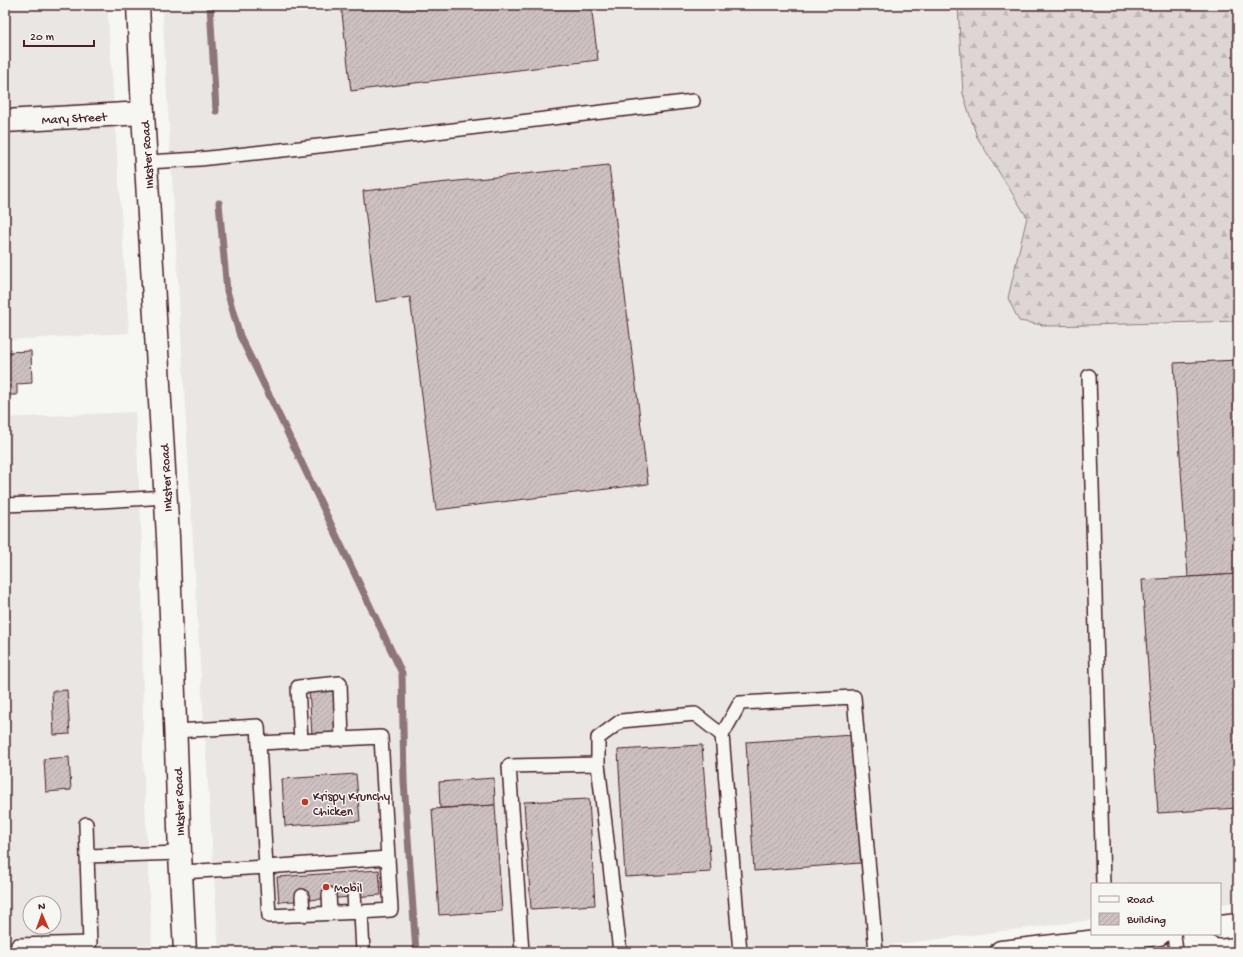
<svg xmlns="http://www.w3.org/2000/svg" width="1243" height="957" font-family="'Gochi Hand',sans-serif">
<defs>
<pattern id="forest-firs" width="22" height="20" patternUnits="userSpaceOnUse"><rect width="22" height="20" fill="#ddd6d5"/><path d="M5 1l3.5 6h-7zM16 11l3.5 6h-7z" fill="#bfb7b7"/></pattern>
<pattern id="building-hatch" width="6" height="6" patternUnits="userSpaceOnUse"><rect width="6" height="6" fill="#ccc1c0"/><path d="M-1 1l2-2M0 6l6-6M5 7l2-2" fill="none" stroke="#b1a5a5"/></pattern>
</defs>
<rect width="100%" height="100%" fill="#f6f6f2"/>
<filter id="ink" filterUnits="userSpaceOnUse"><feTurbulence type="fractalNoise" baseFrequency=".025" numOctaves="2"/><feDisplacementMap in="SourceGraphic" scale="8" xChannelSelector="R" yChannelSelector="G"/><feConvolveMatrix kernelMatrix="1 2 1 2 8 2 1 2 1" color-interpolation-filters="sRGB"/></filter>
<g filter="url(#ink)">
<g fill="#e9e6e3" fill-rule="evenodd">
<polygon points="5,5 107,5 129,333 5,340"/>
<polygon points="162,5 1238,5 1238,902 1220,904 1220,884 1092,884 1092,920 833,952 219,952 200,662"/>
<path d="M 135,412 L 142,544 L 143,760 L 152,952 L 5,952 L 5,418 ZM 30,903 L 54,903 L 54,927 L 30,927 Z"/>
</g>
<polygon fill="url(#forest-firs)" stroke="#947a80" points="958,5 1238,5 1238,321 1049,326 1019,321 1008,298 1027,217 977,137 963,94"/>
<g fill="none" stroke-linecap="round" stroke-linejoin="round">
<g stroke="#8e747a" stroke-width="7">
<polyline points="210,5 216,111"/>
<polyline points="219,203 227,291 240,336 276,409 402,673 404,781 416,952"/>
</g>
</g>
<g fill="url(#building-hatch)" stroke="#4a1f2b">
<polygon points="341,5 591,5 598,60 351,91"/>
<polygon points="609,165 648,484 436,510 410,297 376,302 363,191"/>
<polygon points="31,351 32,383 17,384 17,395 5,395 5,352"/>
<polygon points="1238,360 1238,574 1188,577 1174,363"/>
<polygon points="1238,574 1238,808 1158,813 1142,580"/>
<polygon points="336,686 339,733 312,735 309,688"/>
<polygon points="67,690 70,734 54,735 52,691"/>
<polygon points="853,735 861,863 754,871 746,742"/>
<polygon points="702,745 711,872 625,877 618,750"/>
<polygon points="69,757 71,790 46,792 44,759"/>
<polygon points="356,774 360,821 285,826 282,779"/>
<polygon points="494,778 495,805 440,808 439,782"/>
<polygon points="589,799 595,905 531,909 524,802"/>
<polygon points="495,805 502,911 439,915 432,809"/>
<polygon points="379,870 381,895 279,902 277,877"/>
</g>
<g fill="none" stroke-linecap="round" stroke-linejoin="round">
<g stroke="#4a1f2b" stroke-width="16">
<g id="lane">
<polyline points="147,162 200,159 337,144 693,101"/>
<polyline points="1089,376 1103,884"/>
<polyline points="5,505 101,501 166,497"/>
<polyline points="176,731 258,726 266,867 388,858 391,910 361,912"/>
<polyline points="301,741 298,687 340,683 342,739"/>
<polyline points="259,743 381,737 388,858"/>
<polyline points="598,764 598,738 621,721 695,714 722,735"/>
<polyline points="86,824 87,856"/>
<polyline points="182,872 266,867 269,916 361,912 363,952"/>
<polyline points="354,892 355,912"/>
<polyline points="329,894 330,913"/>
<polyline points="302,896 303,915"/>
<polyline points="1174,934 1176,952"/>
<polyline points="18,952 18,945 90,943 87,856 180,853"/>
<polyline points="522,952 509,766 598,764 620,952"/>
<polyline points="740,952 722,735 740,703 854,697 876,952"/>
</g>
</g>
<g stroke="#4a1f2b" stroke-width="25">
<polyline id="street" points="5,121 143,113"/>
</g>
<g stroke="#4a1f2b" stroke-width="25">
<g id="secondary">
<polyline points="138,5 143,113 168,537 180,853 185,952"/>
<polyline points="1220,927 1238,925"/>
<polyline points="1001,952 1159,934"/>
</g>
</g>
<use href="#lane" stroke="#f6f6f2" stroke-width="13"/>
<use href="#street" stroke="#f6f6f2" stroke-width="22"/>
<use href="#secondary" stroke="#f6f6f2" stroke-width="22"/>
</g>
</g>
<g fill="#c8321e" stroke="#f6f6f2" stroke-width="1.5">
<circle cx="305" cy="802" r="4"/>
<circle cx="326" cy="887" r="4"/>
</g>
<g text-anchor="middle" stroke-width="3" stroke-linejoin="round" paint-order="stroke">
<g font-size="13" fill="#4a1f2b" stroke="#f6f6f2">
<text transform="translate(74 117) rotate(-3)" y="5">Mary Street</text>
<text transform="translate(146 155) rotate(-94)" y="5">Inkster Road</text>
<text transform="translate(165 478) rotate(-93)" y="5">Inkster Road</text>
<text transform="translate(178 802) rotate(-92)" y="5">Inkster Road</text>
</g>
<g font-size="13" fill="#4a1f2b" stroke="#f6f6f2" text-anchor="start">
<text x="313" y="800">Krispy Krunchy<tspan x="313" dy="15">Chicken</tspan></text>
<text x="334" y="892">Mobil</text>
</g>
</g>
<rect width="1243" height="957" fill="none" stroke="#f6f6f2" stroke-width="20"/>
<rect x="10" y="10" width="1223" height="937" fill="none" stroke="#4a1f2b" stroke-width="1.5" filter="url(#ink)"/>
<rect x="1091" y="883" width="130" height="52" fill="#f6f6f2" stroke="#b1a0a2"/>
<rect x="1099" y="896" width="20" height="6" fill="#f6f6f2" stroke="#b1a0a2"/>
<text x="1127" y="903" font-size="12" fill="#4a1f2b">Road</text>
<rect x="1099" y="913" width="20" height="12" fill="url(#building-hatch)" stroke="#b1a0a2"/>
<text x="1127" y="923" font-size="12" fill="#4a1f2b">Building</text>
<g transform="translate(42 915) rotate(358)"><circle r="19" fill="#f6f6f2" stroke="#b1a0a2"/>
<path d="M0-3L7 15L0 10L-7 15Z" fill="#c8321e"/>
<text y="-6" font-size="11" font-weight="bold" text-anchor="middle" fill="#4a1f2b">N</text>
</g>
<path d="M24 40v6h70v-6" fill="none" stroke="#4a1f2b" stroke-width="2"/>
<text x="30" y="40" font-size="12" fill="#4a1f2b" stroke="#f6f6f2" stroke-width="3" paint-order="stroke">20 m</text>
</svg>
